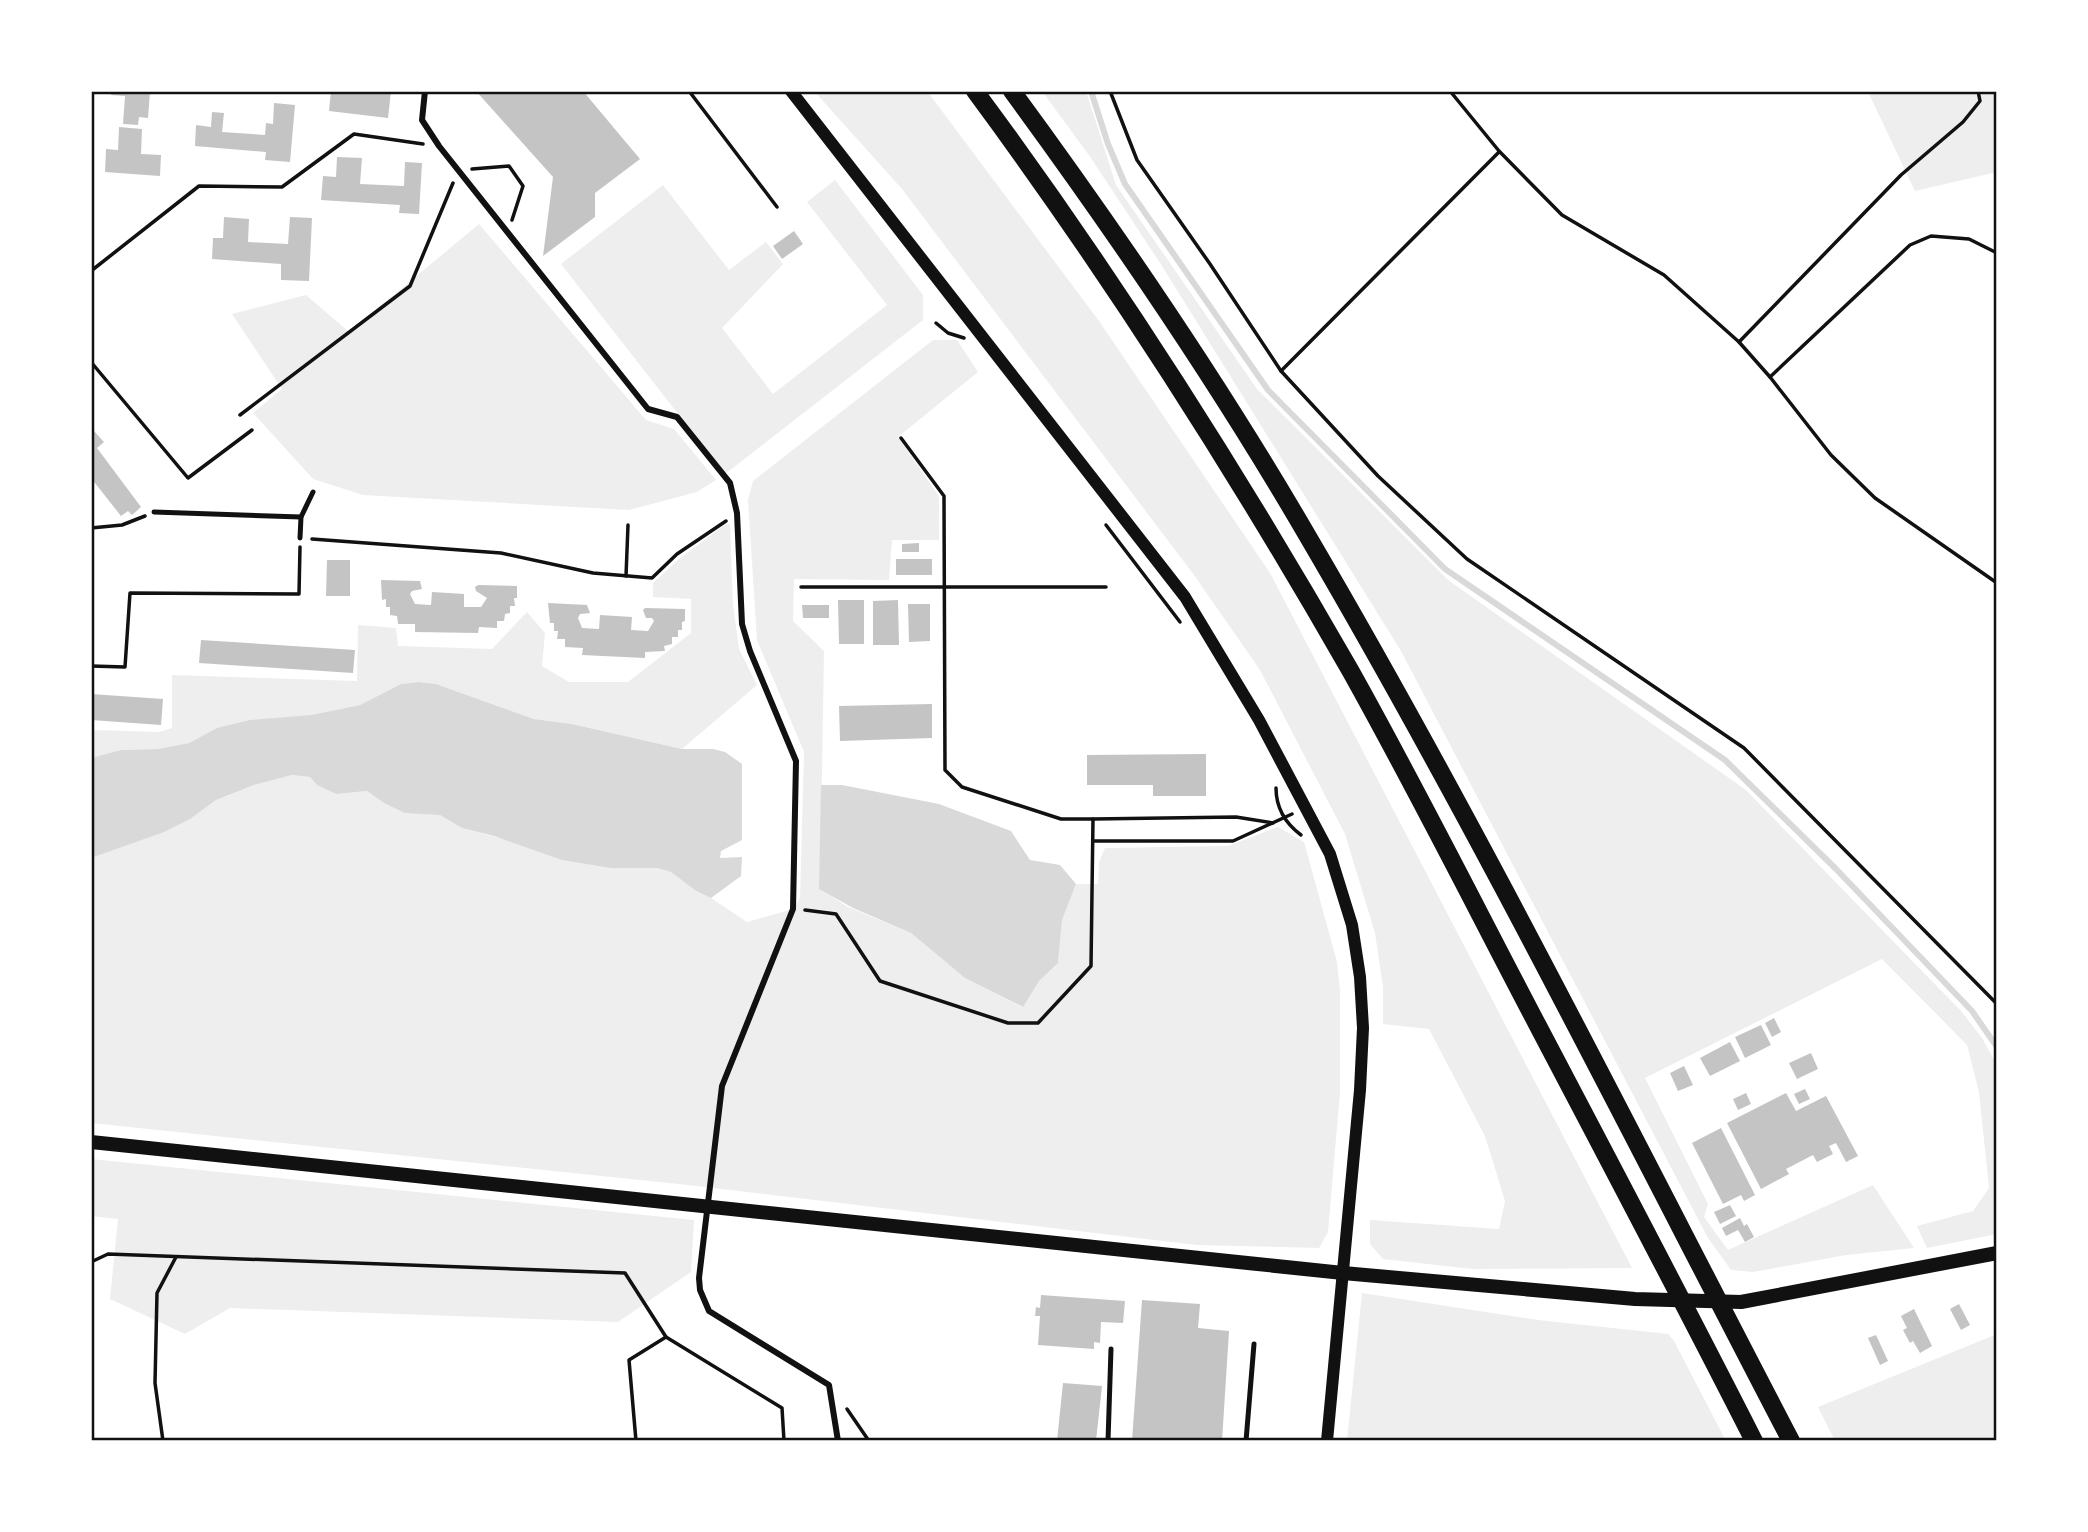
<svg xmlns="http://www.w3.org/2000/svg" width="2088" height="1532" font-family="Lato,sans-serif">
<rect width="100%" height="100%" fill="#fff"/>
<g fill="#eee">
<polygon points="814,91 927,91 1099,321 1270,573 1632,1268 1473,1269 1383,1259 1370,1244 1370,1220 1499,1229 1505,1201 1485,1136 1429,1029 1383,1024 1383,987 1375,933 1345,834 1260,670 1194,575 902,189"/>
<polygon points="1042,91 1086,91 1116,185 1257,389 1448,580 1746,790 1962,1012 1982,1038 1997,1065 1997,1234 1927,1248 1917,1226 1973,1211 1989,1188 1979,1092 1967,1045 1882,959 1645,1078 1708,1204 1704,1217 1728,1250 1873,1185 1914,1248 1846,1255 1753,1272 1731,1270 1708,1238 1401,651 1162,266 1091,158"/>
<polygon points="1870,91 1997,91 1997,172 1915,191 1870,96"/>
<polygon points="835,180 923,295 923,320 725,474 561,264 663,185 729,270 766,242 783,264 722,328 773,394 887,305 807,202"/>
<polygon points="479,224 646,420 674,429 716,480 697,492 629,510 363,495 313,479 253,413 282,389 232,314 306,295 349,332"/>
<polygon points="933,340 957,340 978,372 898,437 939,496 939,540 892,540 889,580 794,579 793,621 824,651 820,889 848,907 911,933 965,978 1022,1007 1039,981 1058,963 1062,920 1076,884 1098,884 1099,862 1105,848 1228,846 1278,827 1304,842 1337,962 1340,991 1340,1092 1328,1232 1319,1248 1197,1245 688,1185 91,1123 91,858 190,819 216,800 254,785 292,775 310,777 317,785 336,794 367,791 384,803 405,812 440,815 462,828 611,868 657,868 671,872 696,891 711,898 747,922 793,909 800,898 804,752 757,640 748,500 753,481"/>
<polygon points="726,524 730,524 733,604 739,649 757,685 682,749 572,724 534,719 436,684 419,682 401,684 360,705 311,715 217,728 189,743 158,749 121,750 91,758 91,730 159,732 172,728 172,675 357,681 358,625 396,628 398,646 492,649 527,612 545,633 542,666 569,682 628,682 691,633 691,599 653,597 653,583 680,558"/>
<polygon points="91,1159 694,1220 691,1272 618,1322 230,1308 185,1334 110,1299 118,1219 91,1216"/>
<polygon points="1362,1293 1538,1320 1668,1334 1674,1341 1726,1441 1347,1441"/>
<polygon points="1997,1334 1997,1441 1835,1441 1818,1407"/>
</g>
<g fill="#d9d9d9">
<polygon points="419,682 436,684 534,719 572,724 682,749 713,749 725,752 742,764 742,840 721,851 720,858 742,857 741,876 711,898 696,891 671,872 657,868 611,868 562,860 494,836 462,828 440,815 405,813 384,803 367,791 336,794 317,785 310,777 292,775 254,785 216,800 190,819 164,832 91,858 91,758 121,750 158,749 189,743 217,728 250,720 311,715 360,705 401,684"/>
<polygon points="821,785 842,785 939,804 1011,831 1030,860 1060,865 1076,884 1062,920 1058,963 1039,981 1023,1007 965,978 911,933 853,908 819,889"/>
</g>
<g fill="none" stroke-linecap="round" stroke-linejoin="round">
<polyline stroke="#d9d9d9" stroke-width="6" points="1091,91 1108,144 1125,184 1268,390 1445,569 1725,760 1836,869 1972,1011 1997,1047"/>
</g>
<g fill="#c4c4c4">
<polygon points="112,91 150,91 148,118 139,117 138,125 123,124 125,96 111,95"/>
<polygon points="331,91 391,91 388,118 329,111"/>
<polygon points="476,91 583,91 640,159 595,193 595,217 543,256 553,177"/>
<polygon points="274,103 295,105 290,162 265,160 266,152 195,146 196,125 211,127 212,112 224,113 222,132 265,135 266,123 273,124"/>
<polygon points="119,127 142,129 141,154 161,155 160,176 105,172 106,149 118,150"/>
<polygon points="337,157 362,158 360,184 404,186 405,162 422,163 419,214 399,213 400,205 321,200 323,176 336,177"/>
<polygon points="224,217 249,219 248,242 288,244 290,217 312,218 309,281 281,280 281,264 212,259 213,238 223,238"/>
<polygon points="794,231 803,244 782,259 773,246"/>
<polygon points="94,431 104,442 97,448 141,507 132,515 128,511 121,516 91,478 91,432"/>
<polygon points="919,543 919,552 902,552 902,544"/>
<rect x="896" y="559" width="36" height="16"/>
<polygon points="327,560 350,560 350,596 326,596"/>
<polygon points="381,580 420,581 422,589 412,591 410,594 415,604 431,605 432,592 464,594 464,607 481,607 487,598 476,591 475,587 478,585 517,586 517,598 514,598 515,606 510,606 510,613 505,614 504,621 497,621 497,628 479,627 478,633 415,632 415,624 398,624 397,616 390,615 390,607 386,607 386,599 382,600"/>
<polygon points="838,600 864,600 864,644 839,644"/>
<polygon points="898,600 899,645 873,645 873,601"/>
<polygon points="548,603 587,605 590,613 580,614 578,618 582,628 599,629 600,615 632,617 631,630 648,631 654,621 652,618 646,618 643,610 645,608 685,609 685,621 682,622 682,630 678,630 678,637 672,637 672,644 664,646 665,651 645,652 645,658 582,655 583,648 565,647 565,639 557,639 558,631 554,631 554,623 550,623"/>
<polygon points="908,604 930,604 930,641 909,642"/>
<polygon points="802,605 829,605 829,618 803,618"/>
<polygon points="201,640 355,650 353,673 199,663"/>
<polygon points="91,694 163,699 161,725 91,720"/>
<polygon points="932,704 932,738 840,741 839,706"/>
<polygon points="1206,754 1206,796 1153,796 1153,785 1087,785 1087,755"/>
<polygon points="1774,1018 1781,1032 1772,1037 1765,1023"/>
<polygon points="1761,1025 1771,1045 1745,1058 1735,1037"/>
<polygon points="1730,1042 1740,1061 1710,1076 1700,1058"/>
<polygon points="1811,1053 1818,1069 1797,1079 1789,1063"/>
<polygon points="1684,1066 1693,1085 1678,1091 1670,1073"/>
<polygon points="1805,1089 1810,1099 1799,1104 1794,1094"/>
<polygon points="1746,1093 1751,1104 1738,1110 1733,1099"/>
<polygon points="1786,1093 1796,1111 1826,1096 1858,1156 1846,1162 1836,1143 1829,1146 1833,1154 1817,1162 1813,1155 1786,1169 1789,1174 1761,1189 1727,1123"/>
<polygon points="1721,1128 1755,1195 1744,1201 1741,1195 1723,1204 1692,1143"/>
<polygon points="1730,1205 1736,1216 1720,1224 1714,1212"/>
<polygon points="1740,1218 1744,1226 1747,1224 1754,1237 1745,1242 1738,1230 1726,1236 1722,1228"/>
<polygon points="1041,1295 1125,1301 1123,1323 1101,1322 1100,1343 1094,1342 1094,1349 1038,1345 1040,1316 1035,1316 1036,1307 1040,1308"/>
<polygon points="1142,1300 1200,1304 1198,1328 1229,1331 1222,1441 1132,1441"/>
<polygon points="1959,1304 1970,1325 1961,1330 1950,1309"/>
<polygon points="1914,1309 1932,1346 1920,1353 1913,1341 1910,1343 1903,1330 1907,1328 1901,1316"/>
<polygon points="1876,1335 1888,1361 1880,1365 1868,1338"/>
<polygon points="1063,1383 1102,1386 1096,1441 1057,1441"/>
</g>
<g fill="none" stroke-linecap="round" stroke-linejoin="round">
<g stroke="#111" stroke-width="3.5">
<polyline points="689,91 777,207"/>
<polyline points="1110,91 1137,160 1210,264 1281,371 1378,476 1467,559 1744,748 1997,1004"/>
<polyline points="1450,91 1499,151 1562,215 1664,275 1739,342 1770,377 1831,455 1875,498 1997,583"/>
<polyline points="472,169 509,166 523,186 512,220"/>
<polyline points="91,271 199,186 282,187 354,134 423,144"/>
<polyline points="936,323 948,333 964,338"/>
<polyline points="1739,342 1901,175 1963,122 1980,101 1978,91"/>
<polyline points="91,362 188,478 252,430"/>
<polyline points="1281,371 1499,152"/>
<polyline points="1770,377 1910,245 1931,236 1969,239 1997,253"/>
<polyline points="240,415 410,286 453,183"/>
<polyline points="901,438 944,496 945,770 962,787 1061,819 1093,819"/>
<polyline points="1106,525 1180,622"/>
<polyline points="91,528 122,525 145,516"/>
<polyline points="312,539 501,553 593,573 652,578 677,554 726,521"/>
<polyline points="626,576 628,525"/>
<polyline points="801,587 1106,587"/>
<polyline points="91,666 125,667 130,593 299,594 300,547"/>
<path d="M 1276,788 C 1276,807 1285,823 1301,835"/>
<polyline points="1094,841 1233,841 1292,814"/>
<polyline points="805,910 836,914 880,981 1008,1023 1038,1023 1091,966 1093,819 1236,817 1273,823"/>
<polyline points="91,1262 108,1254 625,1273 666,1337 782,1408 784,1441"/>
<polyline points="847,1409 869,1441"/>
<polyline points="163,1441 155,1383 157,1293 176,1257"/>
<polyline points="636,1441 629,1360 666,1337"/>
</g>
<g stroke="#111" stroke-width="5">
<polyline points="154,512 301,517"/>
<polyline points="300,538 301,517 313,492"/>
<polyline points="1108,1441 1111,1349"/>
<polyline points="1246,1441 1254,1344"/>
</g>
<polyline stroke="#111" stroke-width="6" points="425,91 422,120 439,146 648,409 677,417 730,483 737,513 742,624 750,651 796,761 793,909 722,1086 699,1278 700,1290 709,1311 829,1385 838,1441"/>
<polyline stroke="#111" stroke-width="12" points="791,91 1185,597 1259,720 1330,854 1352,925 1360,977 1363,1028 1360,1090 1327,1441"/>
<polyline stroke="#111" stroke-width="14" points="91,1142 1343,1273 1635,1299 1741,1302 1997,1253"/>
<g stroke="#111" stroke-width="18">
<path d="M 975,91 C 1112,276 1236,471 1350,670 C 1415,786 1475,906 1537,1024 C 1610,1163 1683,1301 1754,1441"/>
<path d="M 1012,91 C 1117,234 1218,382 1307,535 C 1480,830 1633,1138 1791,1441"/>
</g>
</g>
<rect width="2088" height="1532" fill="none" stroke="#ffffff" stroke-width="186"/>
<rect x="93" y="93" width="1902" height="1346" fill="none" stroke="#111" stroke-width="2.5"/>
</svg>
